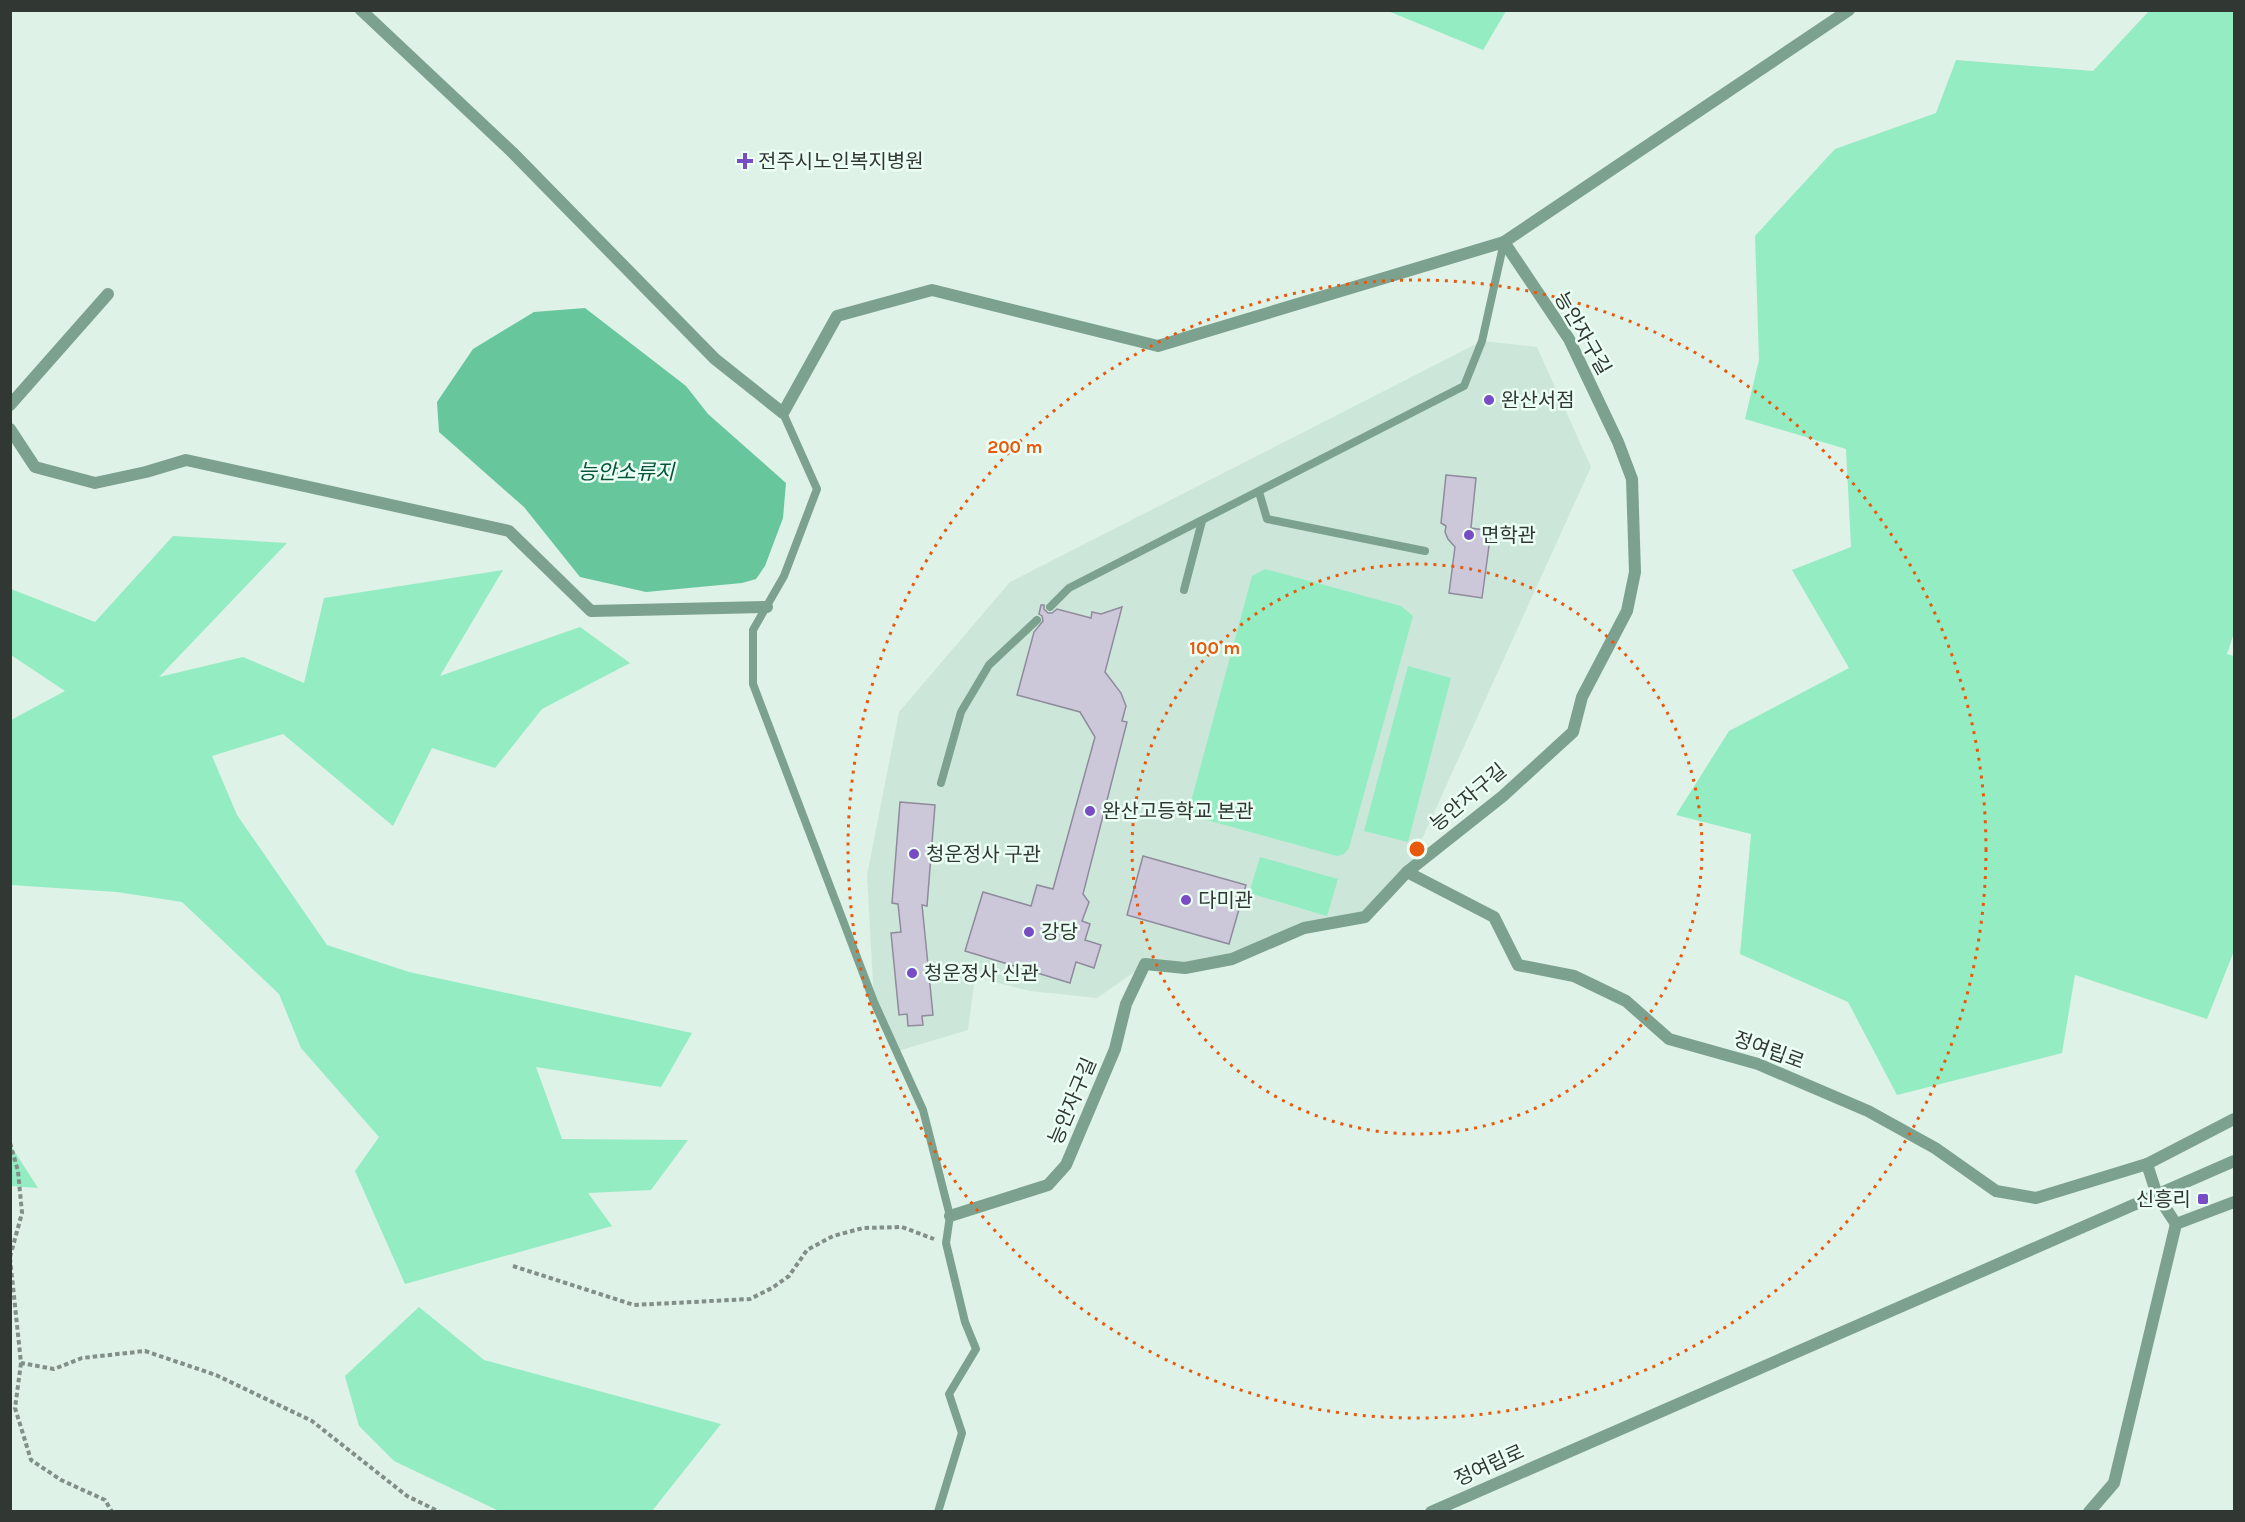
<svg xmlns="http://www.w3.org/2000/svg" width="2245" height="1522" font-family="Karla,'Noto Sans KR',sans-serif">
<rect width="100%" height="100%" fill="#def2e7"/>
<polygon fill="#cce7d9" points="1482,341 1537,347 1591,467 1407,872 1355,919 1254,949 1232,959 1145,965 1097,998 1030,991 975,977 968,1030 898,1051 874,1002 867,875 899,712 1010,582"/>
<g fill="#94ecc2">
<polygon points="1388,11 1506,10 1506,11 1483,50"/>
<polygon points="2149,11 2234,11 2234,633 2227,654 2234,656 2234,951 2207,1019 2075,975 2062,1053 1897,1095 1848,1002 1740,954 1751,834 1676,815 1729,731 1849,668 1792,570 1851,547 1846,449 1745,419 1759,360 1755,236 1835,149 1936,113 1956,60 2093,71"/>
<polygon points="173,536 287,543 159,677 243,657 304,683 324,598 503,570 440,676 580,627 630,663 542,709 495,768 432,748 393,826 283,734 212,756 237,815 327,945 409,972 692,1033 661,1087 536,1067 562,1139 688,1140 651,1190 588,1193 612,1226 405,1284 355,1171 379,1137 301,1048 279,994 182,902 117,892 11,885 11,720 65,691 11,655 11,589 95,622"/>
<polygon points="1265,569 1401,606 1413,616 1349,848 1344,854 1337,856 1196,817 1191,811 1190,805 1252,576"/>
<polygon points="1408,666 1451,678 1408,842 1364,831"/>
<polygon points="1260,857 1338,879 1327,916 1249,893"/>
<polygon points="11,1146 38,1188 11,1186"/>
<polygon points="419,1307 484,1360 721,1424 652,1511 499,1511 394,1461 359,1426 345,1376"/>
</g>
<polygon fill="#67c69b" points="585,308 686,386 708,414 786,483 783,518 765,566 756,579 742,583 646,592 580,577 524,507 439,432 437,402 473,349 534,312"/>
<g fill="#ccc8da" stroke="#8f8b9c" stroke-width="1.5">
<polygon points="1446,475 1476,478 1471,528 1491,531 1482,598 1449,593 1455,547 1448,539 1445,532 1446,526 1441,523"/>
<polygon points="1041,605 1044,605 1044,609 1048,613 1052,613 1057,609 1091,618 1092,612 1101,614 1122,607 1105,672 1121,693 1126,706 1122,721 1127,722 1083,894 1089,902 1082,921 1090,924 1085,940 1101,945 1094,968 1076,962 1070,983 965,951 983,892 1031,906 1037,885 1053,889 1095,737 1080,712 1017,695 1034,632 1043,621 1042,616 1039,614"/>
<polygon points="900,802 935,805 927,906 922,905 933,1015 922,1016 923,1025 908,1026 907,1014 899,1015 891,933 901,932 898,904 892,903"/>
<polygon points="1143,856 1246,885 1229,944 1127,915"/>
</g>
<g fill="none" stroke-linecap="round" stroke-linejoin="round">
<g stroke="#828f88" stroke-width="4" stroke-dasharray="4.5 3" stroke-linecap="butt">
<polyline points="10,1143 18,1171 22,1213 10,1257"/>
<polyline points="10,1258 21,1363 54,1369 82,1358 145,1351 216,1375 312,1421 407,1496 440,1512"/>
<polyline points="513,1266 634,1305 750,1299 772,1288 789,1276 807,1250 833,1236 863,1228 902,1227 934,1239"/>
<polyline points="21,1363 15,1408 31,1460 61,1480 105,1500 112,1512"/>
</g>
<g stroke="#7ca28f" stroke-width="8">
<polyline points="783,413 817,489 784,576 753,630 753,684 874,1002 923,1110 950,1216 946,1243 965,1322 976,1349 949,1394 962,1433 938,1512"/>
<polyline points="1259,492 1267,519 1425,551"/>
<polyline points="1184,590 1202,521"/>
<polyline points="1050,607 1069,588 1464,386 1482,341 1504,242"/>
<polyline points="941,783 961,712 989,665 1037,620"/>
</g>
<g stroke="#7ca28f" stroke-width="12">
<polyline points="361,10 512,152 715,359 783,413 837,316 932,290 1158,346 1504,242 1849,10"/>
<polyline points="10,405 108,294"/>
<polyline points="10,429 35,467 95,483 146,472 186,460 509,531 591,611 767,607"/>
<polyline points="1407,872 1494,917 1518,965 1574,976 1626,1001 1669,1039 1758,1064 1868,1111 1935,1148 1996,1191 2036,1198 2147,1164"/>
<polyline points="950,1216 1048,1185 1066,1165 1115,1049 1126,1004 1145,964 1185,968 1232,959 1304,928 1365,917 1407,872 1503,796 1573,732 1582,697 1627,611 1635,572 1632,479 1618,442 1569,339 1504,242"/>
<polyline points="2176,1224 2157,1195 2147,1164 2234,1119"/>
<polyline points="2089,1512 2114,1483 2176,1224 2234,1202"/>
</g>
<polyline stroke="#7ca28f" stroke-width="12" points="1431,1512 2234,1161"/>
</g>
<g fill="none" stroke="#e8590c" stroke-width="3" stroke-dasharray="3 6">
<circle cx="1417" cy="849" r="285"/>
<circle cx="1417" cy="849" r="569"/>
</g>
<g fill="#774cc4" stroke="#ecfff5" stroke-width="2">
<path d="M742 152h6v6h6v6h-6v6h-6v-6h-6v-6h6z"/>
<circle cx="1489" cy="400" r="6"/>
<circle cx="1469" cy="535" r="6"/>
<circle cx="1090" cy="811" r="6"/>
<circle cx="914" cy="854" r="6"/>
<circle cx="1186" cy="900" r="6"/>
<circle cx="1029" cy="932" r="6"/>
<circle cx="912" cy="973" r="6"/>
<rect x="2197" y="1193" width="12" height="12" rx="3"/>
</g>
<g text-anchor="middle" stroke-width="5" stroke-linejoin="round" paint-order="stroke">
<g font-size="20" fill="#313834" stroke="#ecfff5" text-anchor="start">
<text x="758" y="168">전주시노인복지병원</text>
<text x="1501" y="407">완산서점</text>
<text x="1481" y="542">면학관</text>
<text x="1102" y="818">완산고등학교 본관</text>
<text x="926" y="861">청운정사 구관</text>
<text x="1198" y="907">다미관</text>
<text x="1041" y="939">강당</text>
<text x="924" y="980">청운정사 신관</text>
<text x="2191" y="1206" text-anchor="end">신흥리</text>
</g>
<g font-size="20" fill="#313834" stroke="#ecfff5">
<text transform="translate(1583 333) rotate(60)" y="7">능안자구길</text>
<text transform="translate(1468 797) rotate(-40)" y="7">능안자구길</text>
<text transform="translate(1769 1050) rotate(20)" y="7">정여립로</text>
<text transform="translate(1072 1101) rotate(-67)" y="7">능안자구길</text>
<text transform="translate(1489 1465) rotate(-24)" y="7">정여립로</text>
</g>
<g font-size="21" font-style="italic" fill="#035438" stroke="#ecfff5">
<text x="626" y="479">능안소류지</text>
</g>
</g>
<circle cx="1417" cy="849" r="9" fill="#e8590c" stroke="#ecfff5" stroke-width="3"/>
<g font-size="18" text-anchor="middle" font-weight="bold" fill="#e8590c" stroke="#ecfff5" stroke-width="5" stroke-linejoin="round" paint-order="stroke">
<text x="1015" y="453">200 m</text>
<text x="1215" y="654">100 m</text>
</g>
<rect width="2245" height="1522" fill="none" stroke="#313834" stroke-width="24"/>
</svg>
